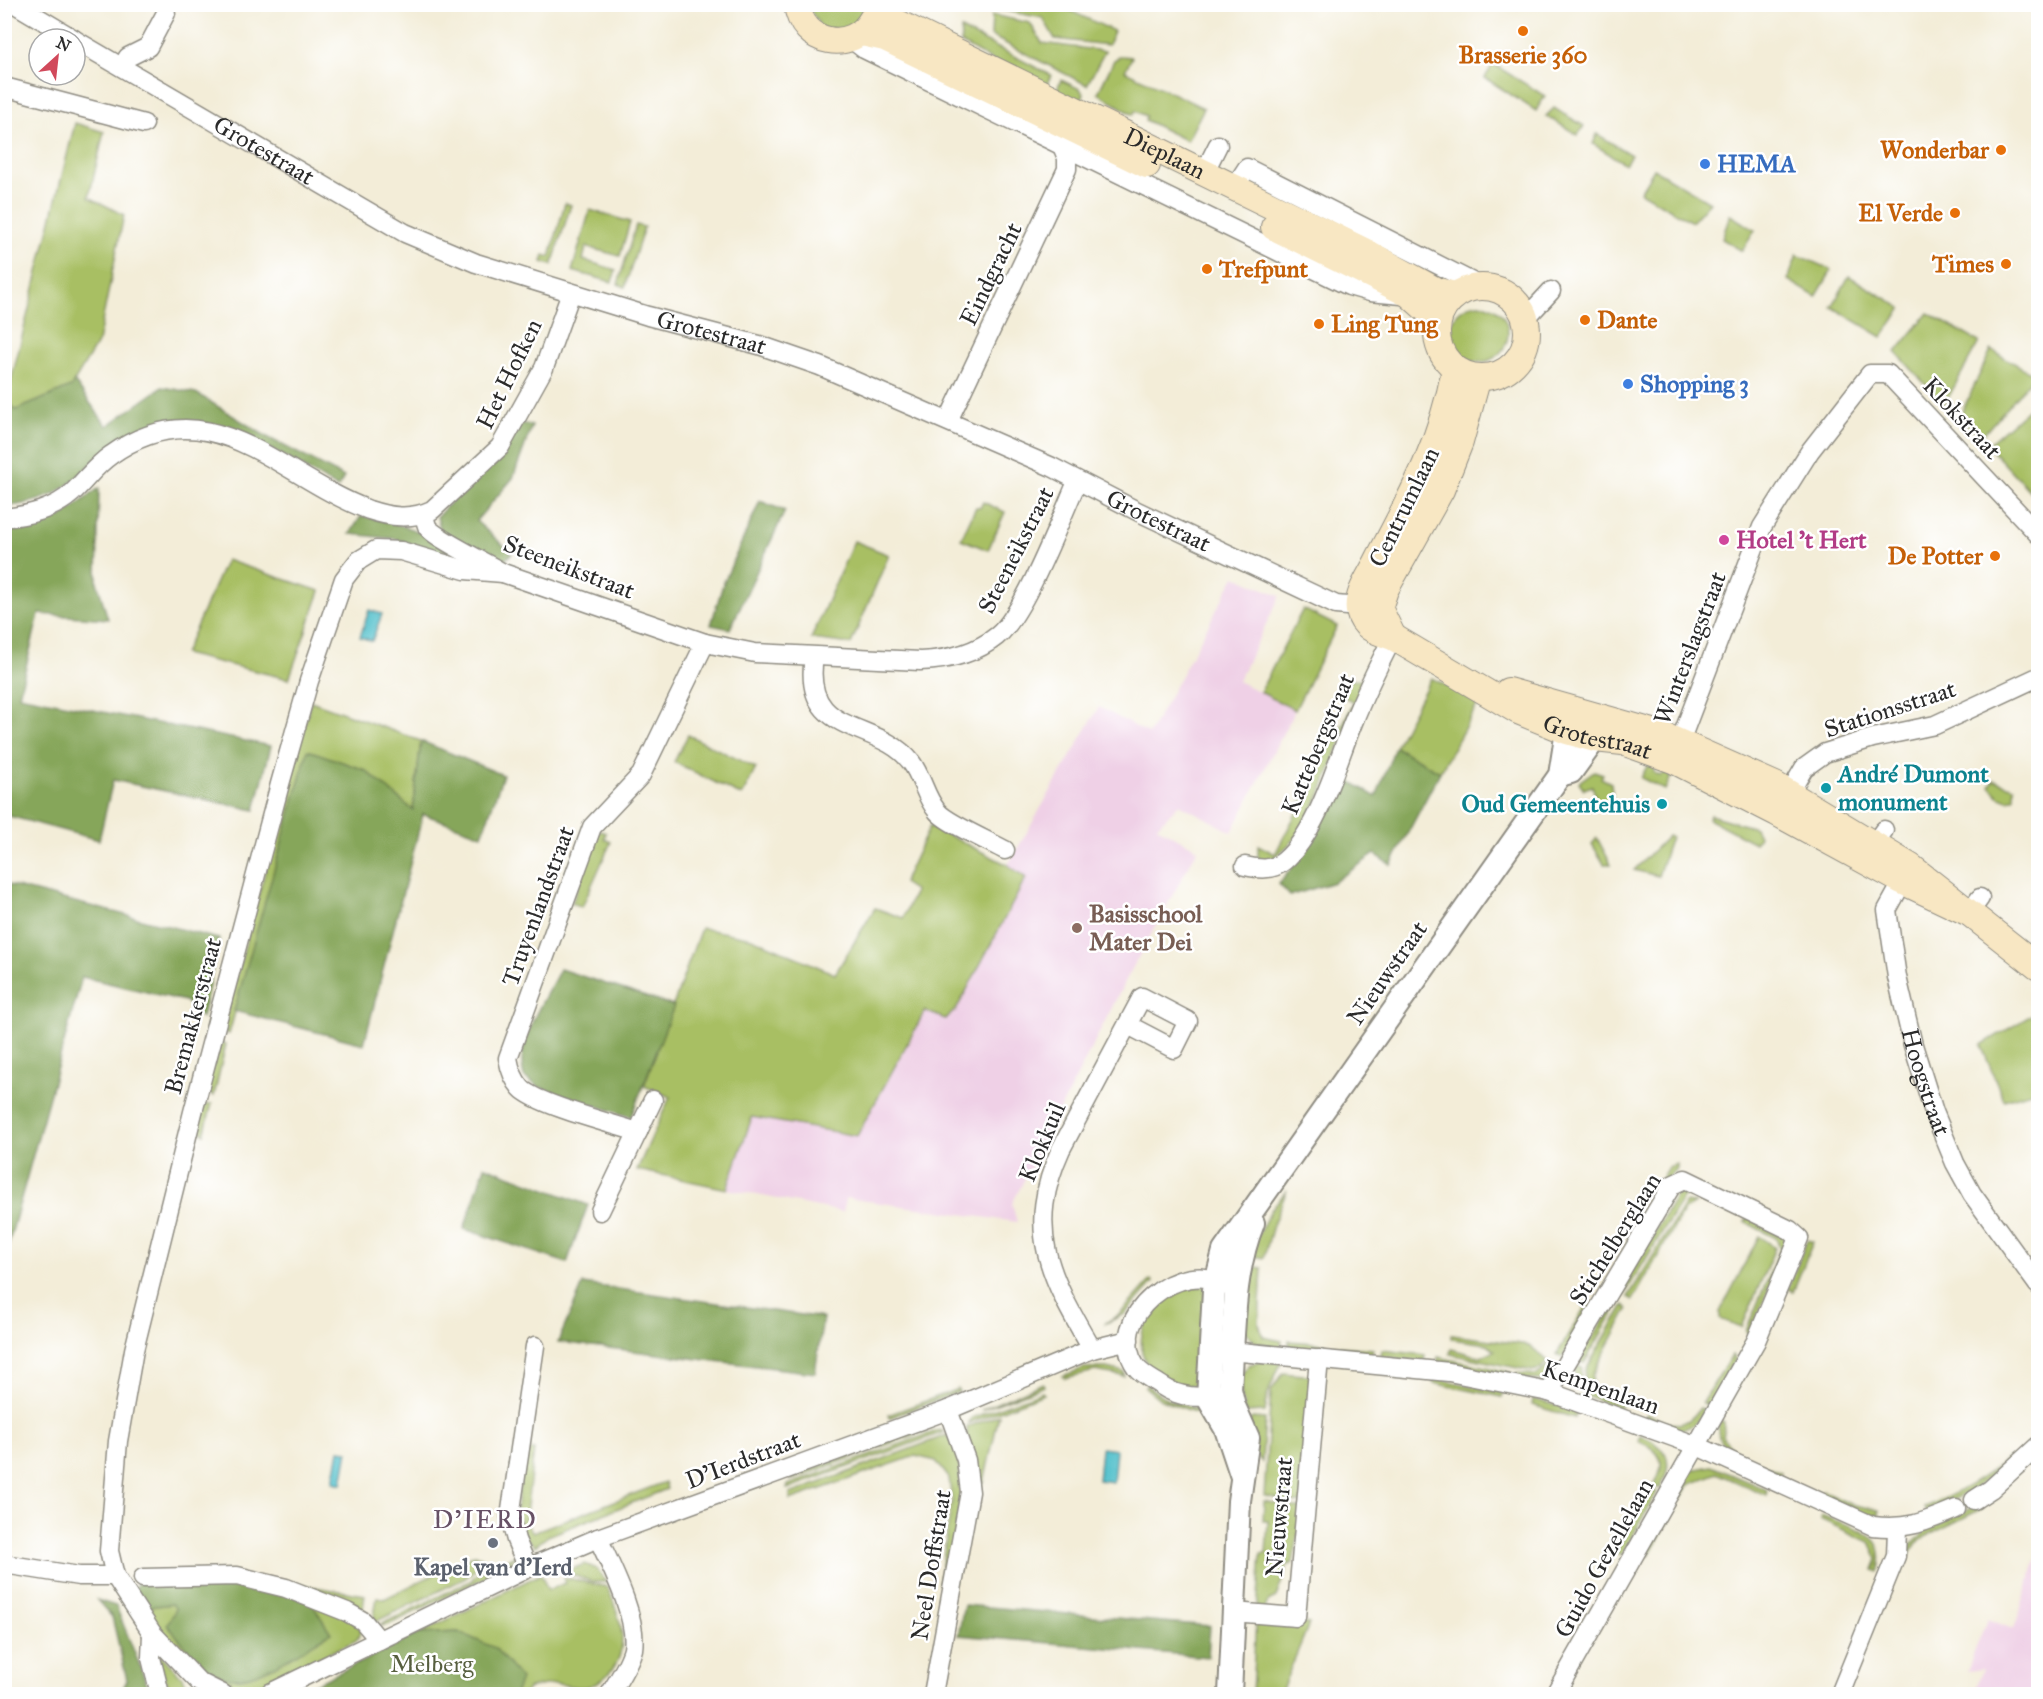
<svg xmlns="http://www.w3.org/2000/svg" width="2043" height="1699" font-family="'IM FELL Great Primer',serif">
<rect width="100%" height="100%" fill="#fff"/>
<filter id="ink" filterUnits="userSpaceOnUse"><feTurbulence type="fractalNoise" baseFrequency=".0167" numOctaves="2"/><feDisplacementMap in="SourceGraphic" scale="12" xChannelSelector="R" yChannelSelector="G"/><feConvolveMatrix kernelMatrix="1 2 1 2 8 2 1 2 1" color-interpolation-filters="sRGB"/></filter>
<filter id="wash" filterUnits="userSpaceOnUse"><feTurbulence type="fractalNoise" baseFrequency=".008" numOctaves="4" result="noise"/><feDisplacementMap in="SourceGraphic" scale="24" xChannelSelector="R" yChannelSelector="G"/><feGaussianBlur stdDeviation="1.35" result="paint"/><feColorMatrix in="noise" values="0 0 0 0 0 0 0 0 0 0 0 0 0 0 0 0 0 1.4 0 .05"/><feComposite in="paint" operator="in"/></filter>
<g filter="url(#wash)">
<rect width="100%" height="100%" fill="#f3edd8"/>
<g fill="#efd0e6">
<polygon points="1235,576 1280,596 1238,681 1295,710 1232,832 1179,804 1157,827 1198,849 1127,978 1012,1204 1017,1222 846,1198 843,1212 727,1189 752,1117 857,1136 925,1011 945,1019 957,1009 1026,878 1008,865 1099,707 1149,734"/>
<polygon points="2038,1556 2038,1694 1974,1694 1983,1669 1967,1671 1987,1619 2014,1629"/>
</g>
<g fill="#a8bf64" stroke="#6a7548" stroke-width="1.5">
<polygon points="807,5 864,4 864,5 862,15 850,29 823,31"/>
<polygon points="974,5 1058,5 1114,31 1108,45 1055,39 1043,18"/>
<polygon points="992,15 1030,23 1042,43 1105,51 1087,85 991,36"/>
<polygon points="961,29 1051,75 1044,90 961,43"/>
<polygon points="1121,56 1132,57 1125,71 1204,108 1187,141 1145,120 1146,116 1135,111 1133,115 1098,93 1114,60"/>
<polygon points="1493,64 1545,96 1536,111 1485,78"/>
<polygon points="1061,80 1080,89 1084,94 1081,100 1055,94"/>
<polygon points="1554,108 1584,126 1578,135 1546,116"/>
<polygon points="75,123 104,132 89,197 124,215 98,342 71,387 16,411 6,401"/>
<polygon points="1597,134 1631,155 1625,164 1593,144"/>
<polygon points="1654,169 1710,202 1692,222 1640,192"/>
<polygon points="565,203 571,205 552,265 542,262 544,255 550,257"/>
<polygon points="590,210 630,222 620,256 586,247 583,260 616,270 612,282 572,271"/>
<polygon points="1730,215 1755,230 1742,251 1722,239"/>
<polygon points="636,225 644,227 625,287 618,284"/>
<polygon points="1797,255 1832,270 1816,297 1788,280"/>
<polygon points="1849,276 1902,308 1882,337 1832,307"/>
<circle cx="1479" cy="333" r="29"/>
<polygon points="1928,313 1979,342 1944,405 1896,352"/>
<polygon points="1991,350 2035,375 1982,436 1959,418"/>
<polygon points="2038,400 2038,500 1987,445"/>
<polygon points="983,502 1005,512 988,550 961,539 976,507 980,508"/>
<polygon points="854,541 889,555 851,644 811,639"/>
<polygon points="226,560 320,591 289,679 184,654"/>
<polygon points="1303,609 1337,626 1295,710 1260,692"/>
<polygon points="1431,678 1479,702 1440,772 1395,747"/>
<polygon points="1364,679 1322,792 1297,837 1270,862 1258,860 1258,845 1275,854 1354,702 1337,693 1346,680"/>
<polygon points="311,701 421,741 413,811 365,770 308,751 229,1034 225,1033 223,1027"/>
<polygon points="688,735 756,768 742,796 674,762"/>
<polygon points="1653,765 1654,773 1660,776 1666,772 1671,777 1665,790 1641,778 1647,766"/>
<polygon points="1594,771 1603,774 1601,778 1611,783 1613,803 1599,806 1592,786 1584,789 1579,782"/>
<polygon points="1994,780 2014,787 2014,798 2008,800 1998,796 1990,786"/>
<polygon points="1710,815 1755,828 1759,836 1755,843 1709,819"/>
<polygon points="930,826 1008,865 1026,878 956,1010 945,1019 925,1011 857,1136 752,1117 727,1189 637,1170 670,1097 644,1086 701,928 752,938 835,974 875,908 903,918 915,891 903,883"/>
<polygon points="601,831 606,833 604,839 611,842 582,907 572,903 597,832"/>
<polygon points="1668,836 1671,837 1658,876 1634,870"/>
<polygon points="1597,838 1611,864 1604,864 1592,844"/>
<polygon points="2035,1013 2038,1019 2038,1090 2004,1100 1981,1045"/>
<polygon points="222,1043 226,1044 214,1096 206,1091 219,1045"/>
<polygon points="207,1104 212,1104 204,1134 197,1127 203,1108"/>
<polygon points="1677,1164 1677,1169 1672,1173 1656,1199 1651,1196 1668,1167"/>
<polygon points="1689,1189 1714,1201 1711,1206 1693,1197 1684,1196 1624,1295 1619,1293 1678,1192"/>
<polygon points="1287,1190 1273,1225 1264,1258 1247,1255 1271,1210"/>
<polygon points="1686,1202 1695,1204 1684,1210 1633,1300 1628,1297"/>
<polygon points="1748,1217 1783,1235 1787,1245 1750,1334 1746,1331 1780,1249 1776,1238 1745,1222"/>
<polygon points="1759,1236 1775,1248 1742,1327 1720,1319 1720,1312"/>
<polygon points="1807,1240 1813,1242 1793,1291 1788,1289"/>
<polygon points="1246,1266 1262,1268 1259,1324 1263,1337 1282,1341 1281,1347 1255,1342 1242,1329"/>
<polygon points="1151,1280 1153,1282 1125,1314 1104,1324 1120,1314"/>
<path d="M 1193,1285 L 1210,1288 L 1202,1386 C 1192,1385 1179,1386 1170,1382 C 1133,1369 1134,1326 1160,1302 C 1169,1293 1181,1288 1193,1285 Z"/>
<polygon points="1615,1301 1619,1303 1584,1363 1578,1361"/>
<polygon points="1588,1302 1594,1306 1562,1358 1557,1354"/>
<polygon points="1624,1305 1628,1309 1592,1376 1593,1389 1584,1378 1586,1369"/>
<polygon points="1452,1335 1529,1345 1548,1361 1541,1369 1532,1371 1450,1354 1451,1349 1481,1357 1495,1350 1487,1344 1452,1339"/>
<polygon points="1289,1341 1324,1344 1323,1351 1289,1348"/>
<polygon points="1333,1346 1373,1349 1372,1355 1333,1352"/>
<polygon points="1382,1350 1425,1355 1424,1362 1381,1356"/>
<polygon points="1732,1355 1736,1359 1708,1406 1702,1403"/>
<polygon points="1438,1357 1510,1372 1509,1378 1437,1364"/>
<polygon points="1259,1361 1281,1363 1268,1393 1265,1412 1245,1413 1238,1378 1249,1365"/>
<polygon points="1552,1363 1557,1367 1542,1380 1515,1379 1516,1373 1537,1375"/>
<path d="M 1576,1365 L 1582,1368 C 1576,1393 1603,1398 1621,1405 L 1620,1409 L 1583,1394 L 1575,1378 Z"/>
<polygon points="1085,1368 1107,1368 1124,1372 1124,1376 1095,1371 1065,1378 1062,1376"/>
<polygon points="1283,1373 1313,1376 1304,1504 1264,1496 1271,1391"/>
<polygon points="1434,1378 1503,1392 1502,1397 1433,1383"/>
<polygon points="1043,1383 1044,1386 981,1410"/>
<polygon points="1147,1385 1166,1399 1203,1411 1206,1416 1161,1400 1145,1387"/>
<polygon points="958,1389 959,1392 889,1418 888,1415"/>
<polygon points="1042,1392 1044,1394 969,1423 971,1418"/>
<polygon points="1533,1399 1577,1411 1575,1418 1532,1405"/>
<path d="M 1700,1408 L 1705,1410 C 1688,1440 1670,1429 1645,1418 L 1647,1414 C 1671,1423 1683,1433 1700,1408 Z"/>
<polygon points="999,1415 984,1482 976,1481 967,1438 967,1427"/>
<polygon points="1253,1418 1265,1419 1262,1462 1254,1453 1249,1420"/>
<path d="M 1720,1420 L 1724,1422 L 1723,1437 L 1737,1454 L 1781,1472 L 1778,1477 C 1754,1465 1708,1454 1720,1420 Z"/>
<polygon points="932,1428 791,1480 795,1475 920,1429"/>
<polygon points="939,1430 944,1432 787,1489 788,1485"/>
<path d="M 947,1435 C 974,1467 953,1545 946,1583 L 939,1583 L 952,1501 L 949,1478 L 936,1461 L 915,1456 L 790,1500 L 790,1494 Z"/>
<path d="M 1640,1435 C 1668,1447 1675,1460 1660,1489 L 1654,1486 C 1667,1462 1662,1451 1638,1441 Z"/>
<polygon points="526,1450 534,1450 525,1522 533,1532 665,1482 667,1489 548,1536 535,1546 522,1534 516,1508"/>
<path d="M 2009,1457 L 2012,1460 L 1970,1492 L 1926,1511 L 1924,1507 C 1956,1495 1983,1479 2009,1457 Z"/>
<polygon points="1711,1466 1767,1490 1766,1495 1717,1473 1688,1485 1681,1499 1674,1495 1692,1470"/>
<polygon points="1651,1490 1657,1492 1622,1555 1616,1552"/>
<polygon points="1823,1491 1850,1504 1879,1510 1879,1515 1864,1514 1820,1496"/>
<polygon points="1264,1501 1303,1509 1293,1563 1287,1566 1276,1598 1268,1602 1264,1610 1257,1609 1261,1554 1266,1554 1268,1521 1263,1521"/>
<polygon points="1670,1504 1676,1507 1649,1556 1642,1552"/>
<polygon points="1980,1504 1983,1508 1921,1539 1909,1553 1905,1552 1925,1531"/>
<path d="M 1821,1515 C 1852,1528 1891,1532 1878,1572 L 1874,1570 L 1878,1559 L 1870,1542 L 1820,1519 Z"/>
<polygon points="475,1554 490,1563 473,1571 466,1578 373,1623 377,1597 384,1599"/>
<polygon points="515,1555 509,1566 388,1625 378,1626 472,1580 475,1575"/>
<polygon points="585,1564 597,1569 606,1582 593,1582 563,1572"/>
<path d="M 541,1574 L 548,1590 L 565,1583 L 563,1577 L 607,1587 C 621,1616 633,1653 605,1677 C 598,1682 593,1686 584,1687 C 575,1688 566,1684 556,1684 C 547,1684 537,1687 529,1688 L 524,1694 L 515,1694 L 520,1679 L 458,1632 L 418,1634 Z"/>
<polygon points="295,1584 365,1595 362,1615 320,1591"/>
<path d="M 133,1590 L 147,1607 L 172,1604 L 177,1609 L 310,1601 L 350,1618 L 361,1630 L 357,1640 L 260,1686 C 246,1688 231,1688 218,1683 C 194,1675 145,1613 133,1590 Z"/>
<polygon points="1256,1618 1309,1624 1280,1694 1252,1694"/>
<polygon points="161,1655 182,1677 191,1694 172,1694 158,1661"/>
</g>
<g fill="#86a65a" stroke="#586842" stroke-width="1.5">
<path d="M 74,381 L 107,426 L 162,387 L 196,393 L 269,438 L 344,477 L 338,488 C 269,449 179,381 105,451 C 67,486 60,500 5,507 L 6,401 L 16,410 L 71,387 Z"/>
<polygon points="521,423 532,426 513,478 476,521 512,553 504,561 441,532 437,517"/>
<polygon points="99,488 97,582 108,619 39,614 19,695 271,746 255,810 113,780 99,840 5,815 5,529 60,518"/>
<polygon points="760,501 785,511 730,629 711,625 723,584"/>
<path d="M 361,516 C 406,524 425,533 465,555 L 463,563 L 396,539 L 350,534 Z"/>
<polygon points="421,741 503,775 482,835 423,814 364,1044 234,1011 308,750 365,770 413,810"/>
<path d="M 1395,747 L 1440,772 L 1391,865 L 1375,854 L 1334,882 L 1290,896 L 1279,884 C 1306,852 1326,815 1342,776 L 1376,797 Z"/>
<polygon points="5,884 219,939 202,1018 185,1001 82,977 5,1257"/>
<path d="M 560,969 L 674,1006 L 631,1117 L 539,1087 L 524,1077 C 514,1041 545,1000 560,969 Z"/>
<polygon points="485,1166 588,1205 567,1263 464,1229"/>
<polygon points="583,1284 823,1318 815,1373 558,1342"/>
<path d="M 237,1580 L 310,1601 L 331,1633 C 306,1647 258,1682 230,1678 C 205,1674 183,1643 167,1625 L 176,1609 L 172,1604 L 147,1607 L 133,1590 L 138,1583 Z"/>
<polygon points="97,1600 116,1606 151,1694 122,1694 121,1692 127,1680 112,1617"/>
<polygon points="964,1605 1210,1626 1208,1657 958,1635"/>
<polygon points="458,1632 495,1648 521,1679 515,1694 295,1694 418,1634"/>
</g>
<g fill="#54c1cc" stroke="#40767c" stroke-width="1.5">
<polygon points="369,610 382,614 372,641 360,637"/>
<polygon points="1101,1448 1116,1450 1113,1482 1098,1480"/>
<polygon points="339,1450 348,1451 342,1484 333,1482"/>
</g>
</g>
<g filter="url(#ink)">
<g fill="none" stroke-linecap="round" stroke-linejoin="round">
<g stroke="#8f8c82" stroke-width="21">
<g id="minor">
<polyline points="15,4 74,39"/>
<polyline points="851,39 864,49 1349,286 1370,292 1402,295"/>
<path id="s1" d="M 75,40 L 405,233 L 476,263 L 648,316 L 759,345 L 820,366 L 1052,467 L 1139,512 L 1336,605 L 1369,608"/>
<polyline points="122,67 128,57 148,47 166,13"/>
<polyline points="4,87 144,124"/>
<polyline points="1204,173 1218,145"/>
<polyline points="1234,188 1247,168 1482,287"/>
<polyline points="1526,318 1551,291"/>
<polyline points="948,421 1067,169 1067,158 1062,146"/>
<path d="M 424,514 C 425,518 426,525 428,528 C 437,539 487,563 503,573 L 705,643 L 755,653 L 920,661 C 948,660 975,654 997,636 C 1024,615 1061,518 1077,482"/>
<path d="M 4,518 C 29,515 53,510 72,493 C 85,481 96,465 111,455 C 211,384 279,477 369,510 C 390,517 411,520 432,510 L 500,447 L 544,368 L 571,293"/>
<path d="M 814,657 C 801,738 878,719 911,762 C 922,776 925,797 937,811 C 945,822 990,842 1005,850"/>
<polyline points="1676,752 1762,527 1810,451 1870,374 1888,374 2038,534"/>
<polyline points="1783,804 1804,768 1825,753 1873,738 1935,725 2038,677"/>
<polyline points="1875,843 1884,830"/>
<path d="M 1245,866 C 1259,869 1272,871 1284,861 C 1317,833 1336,765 1352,725 C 1364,695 1378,666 1393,637"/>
<path id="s2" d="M 1908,872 L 1887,910 L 1897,977 L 1913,1045 L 1934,1112 L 1955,1163 L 1972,1194 L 2038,1285"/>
<polyline points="1969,913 1980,898"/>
<path d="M 638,1132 C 613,1124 535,1104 521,1088 C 513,1079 510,1070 508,1058 L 592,827 L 641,775 L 705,643"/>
<polyline points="600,1211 653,1100"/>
<path d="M 1092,1349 C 1050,1277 1024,1230 1061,1149 L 1142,997 L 1188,1021 L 1174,1049 L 1128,1025"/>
<path d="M 1220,1350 L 1449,1372 L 1549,1392 L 1695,1445 L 1873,1526 C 1908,1530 1925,1522 1956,1509"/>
<polyline points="1549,1392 1672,1185 1685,1179 1790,1230 1799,1238 1756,1341 1555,1694"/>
<path d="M 1219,1393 C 1202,1400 1178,1397 1162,1386 C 1155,1381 1142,1375 1136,1367 C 1103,1319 1182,1254 1227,1286"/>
<polyline points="1974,1500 1991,1489 2038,1446"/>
<path d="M 598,1538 C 611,1566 638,1618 633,1649 C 629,1665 618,1680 610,1694"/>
<polyline points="4,1564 79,1576 115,1576"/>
<polyline points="528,1568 516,1540 510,1517 535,1346"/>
<polyline points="143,1578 237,1576 286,1588 347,1612 363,1621 379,1640"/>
<polyline points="1233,1612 1296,1617 1319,1359"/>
<polyline points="152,1633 151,1658 160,1694"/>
<polyline points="223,1694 199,1682 152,1633 115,1576 109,1551 118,1441 134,1350 193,1112 280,784 309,681 344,579 358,561 376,550 401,551 465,570 503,573"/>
<polyline points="268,1694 528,1568 598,1538 948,1410 1092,1349 1129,1340"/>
<polyline points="933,1694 970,1492 966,1460 948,1410"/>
<polyline points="1840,1694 1896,1556 1897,1529"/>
</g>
</g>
<g stroke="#8f8c82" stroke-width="26">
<g id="tertiary">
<polyline points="1560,775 1571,772 1595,739 1595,724"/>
<polyline points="1241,1474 1226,1429 1208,1398 1214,1290 1224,1251 1560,775 1567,731 1581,720"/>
<path d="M 1230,1694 L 1239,1501 L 1248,1438 L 1234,1406 L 1230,1389 C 1234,1334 1232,1274 1253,1223"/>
</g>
</g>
<g stroke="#8f8c82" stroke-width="28">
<g id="secondary">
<path d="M 797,4 C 801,45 853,54 872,19"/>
<path id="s3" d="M 876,7 L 896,22 L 1366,252 L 1435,290 L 1455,295"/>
<polyline points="862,33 885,38 1147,165"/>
<polyline points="1274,227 1409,294 1438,320"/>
<circle cx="1482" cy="332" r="45"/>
<path id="s4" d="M 1455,369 C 1442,441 1412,496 1378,560 C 1371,575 1356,594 1359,611 C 1363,629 1378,632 1393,637 L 1518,711 L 1567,731 L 1595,739 L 1623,742 L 1673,760 L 1777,813 L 1902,881 L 1967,912"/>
<polyline points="1393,637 1379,608 1385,590 1441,490 1460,442 1478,377"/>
<polyline points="1508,691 1660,734 1775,785 1911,867 2038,967"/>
</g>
</g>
<use href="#minor" stroke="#fff" stroke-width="18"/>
<use href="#tertiary" stroke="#fff" stroke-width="22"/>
<use href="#secondary" stroke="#f8e7c3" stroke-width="26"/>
</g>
</g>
<g fill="#e8710a" stroke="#fff" stroke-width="2">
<circle cx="1523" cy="31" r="6"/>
<circle cx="2001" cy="150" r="6"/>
<circle cx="1955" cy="213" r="6"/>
<circle cx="2006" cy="264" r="6"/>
<circle cx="1207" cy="269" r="6"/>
<circle cx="1585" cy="320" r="6"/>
<circle cx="1319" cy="324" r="6"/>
<circle cx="1995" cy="556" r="6"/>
</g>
<g fill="#3f7fe0" stroke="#fff" stroke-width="2">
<circle cx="1705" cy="164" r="6"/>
<circle cx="1628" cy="384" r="6"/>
</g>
<circle fill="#d1479c" stroke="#fff" stroke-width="2" cx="1724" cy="540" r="6"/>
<g fill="#0f9aa8" stroke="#fff" stroke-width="2">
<circle cx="1826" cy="788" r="6"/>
<circle cx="1662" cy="804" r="6"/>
</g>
<circle fill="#8d6e63" stroke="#fff" stroke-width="2" cx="1077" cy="928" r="6"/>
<circle fill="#6b7280" stroke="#fff" stroke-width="2" cx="493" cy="1543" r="6"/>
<g text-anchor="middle" stroke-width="5" stroke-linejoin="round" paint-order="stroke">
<g font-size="24" font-weight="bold" fill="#c56008" stroke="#fff" text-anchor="end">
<text x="1523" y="63" text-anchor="middle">Brasserie 360</text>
<text x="1989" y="158">Wonderbar</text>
<text x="1943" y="221">El Verde</text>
<text x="1994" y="272">Times</text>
<text x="1219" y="277" text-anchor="start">Trefpunt</text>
<text x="1597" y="328" text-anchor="start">Dante</text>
<text x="1331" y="332" text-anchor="start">Ling Tung</text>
<text x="1983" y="564">De Potter</text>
</g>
<g font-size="24" fill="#2b2b2b" stroke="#fff">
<text dy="8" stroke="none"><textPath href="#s1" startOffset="219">Grotestraat</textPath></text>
<text dy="8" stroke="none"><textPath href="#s3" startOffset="324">Dieplaan</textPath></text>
<text transform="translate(991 274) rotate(-64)" y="8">Eindgracht</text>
<text dy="8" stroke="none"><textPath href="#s1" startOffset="705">Grotestraat</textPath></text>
<text transform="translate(509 374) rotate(-64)" y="8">Het Hofken</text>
<text transform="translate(1962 418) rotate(47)" y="8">Klokstraat</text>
<text transform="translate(1404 507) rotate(-64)" y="8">Centrumlaan</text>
<text dy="8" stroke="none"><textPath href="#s1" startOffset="1191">Grotestraat</textPath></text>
<text transform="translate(1016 550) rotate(-63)" y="8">Steeneikstraat</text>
<text transform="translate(569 567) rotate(21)" y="8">Steeneikstraat</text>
<text transform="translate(1690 648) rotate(-69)" y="8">Winterslagstraat</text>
<text transform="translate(1890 709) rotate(-18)" y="8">Stationsstraat</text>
<text dy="8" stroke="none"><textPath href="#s4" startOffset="537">Grotestraat</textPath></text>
<text transform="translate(1318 744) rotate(-67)" y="8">Kattebergstraat</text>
<text transform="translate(538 906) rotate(-70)" y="8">Truyenlandstraat</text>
<text transform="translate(1387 973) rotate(-55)" y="8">Nieuwstraat</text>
<text transform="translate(193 1016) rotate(-75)" y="8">Bremakkerstraat</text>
<text dy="8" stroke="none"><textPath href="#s2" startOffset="220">Hoogstraat</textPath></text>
<text transform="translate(1042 1142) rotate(-67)" y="8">Klokkuil</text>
<text transform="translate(1615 1239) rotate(-58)" y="8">Stichelberglaan</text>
<text transform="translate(1601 1387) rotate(19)" y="8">Kempenlaan</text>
<text transform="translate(743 1460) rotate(-21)" y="8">D'Ierdstraat</text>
<text transform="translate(1279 1517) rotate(-85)" y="8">Nieuwstraat</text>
<text transform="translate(1604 1558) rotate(-61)" y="8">Guido Gezellelaan</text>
<text transform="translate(931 1565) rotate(-81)" y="8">Neel Doffstraat</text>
</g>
<g font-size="24" font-weight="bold" fill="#366cbe" stroke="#fff" text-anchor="start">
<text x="1717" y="172">HEMA</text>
<text x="1640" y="392">Shopping 3</text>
</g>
<g font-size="24" font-weight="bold" fill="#b23c85" stroke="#fff" text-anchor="start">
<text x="1736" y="548">Hotel 't Hert</text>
</g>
<g font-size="24" font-weight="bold" fill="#0d838f" stroke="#fff" text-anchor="start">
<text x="1838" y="782">André Dumont<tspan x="1838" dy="28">monument</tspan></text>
<text x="1650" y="812" text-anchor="end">Oud Gemeentehuis</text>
</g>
<g font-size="24" font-weight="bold" fill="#785e54" stroke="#fff" text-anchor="start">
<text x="1089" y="922">Basisschool<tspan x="1089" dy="28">Mater Dei</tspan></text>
</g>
<g font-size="24" font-weight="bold" fill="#5b616d" stroke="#fff">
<text x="493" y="1575">Kapel van d'Ierd</text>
</g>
<g font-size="24" fill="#575f3f" stroke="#fff">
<text x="432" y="1672">Melberg</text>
</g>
<g font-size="26" letter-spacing="1.5" fill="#675165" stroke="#fff">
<text x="485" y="1528">D'IERD</text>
</g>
</g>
<rect width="2043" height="1699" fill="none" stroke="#fff" stroke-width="24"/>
<g transform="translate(57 57) rotate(27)"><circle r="28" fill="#ffffff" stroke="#aaaaaa" stroke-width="1.5"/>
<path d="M0-4.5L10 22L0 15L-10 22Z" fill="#d1495b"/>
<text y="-9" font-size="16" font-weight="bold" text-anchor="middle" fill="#2b2b2b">N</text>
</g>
</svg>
